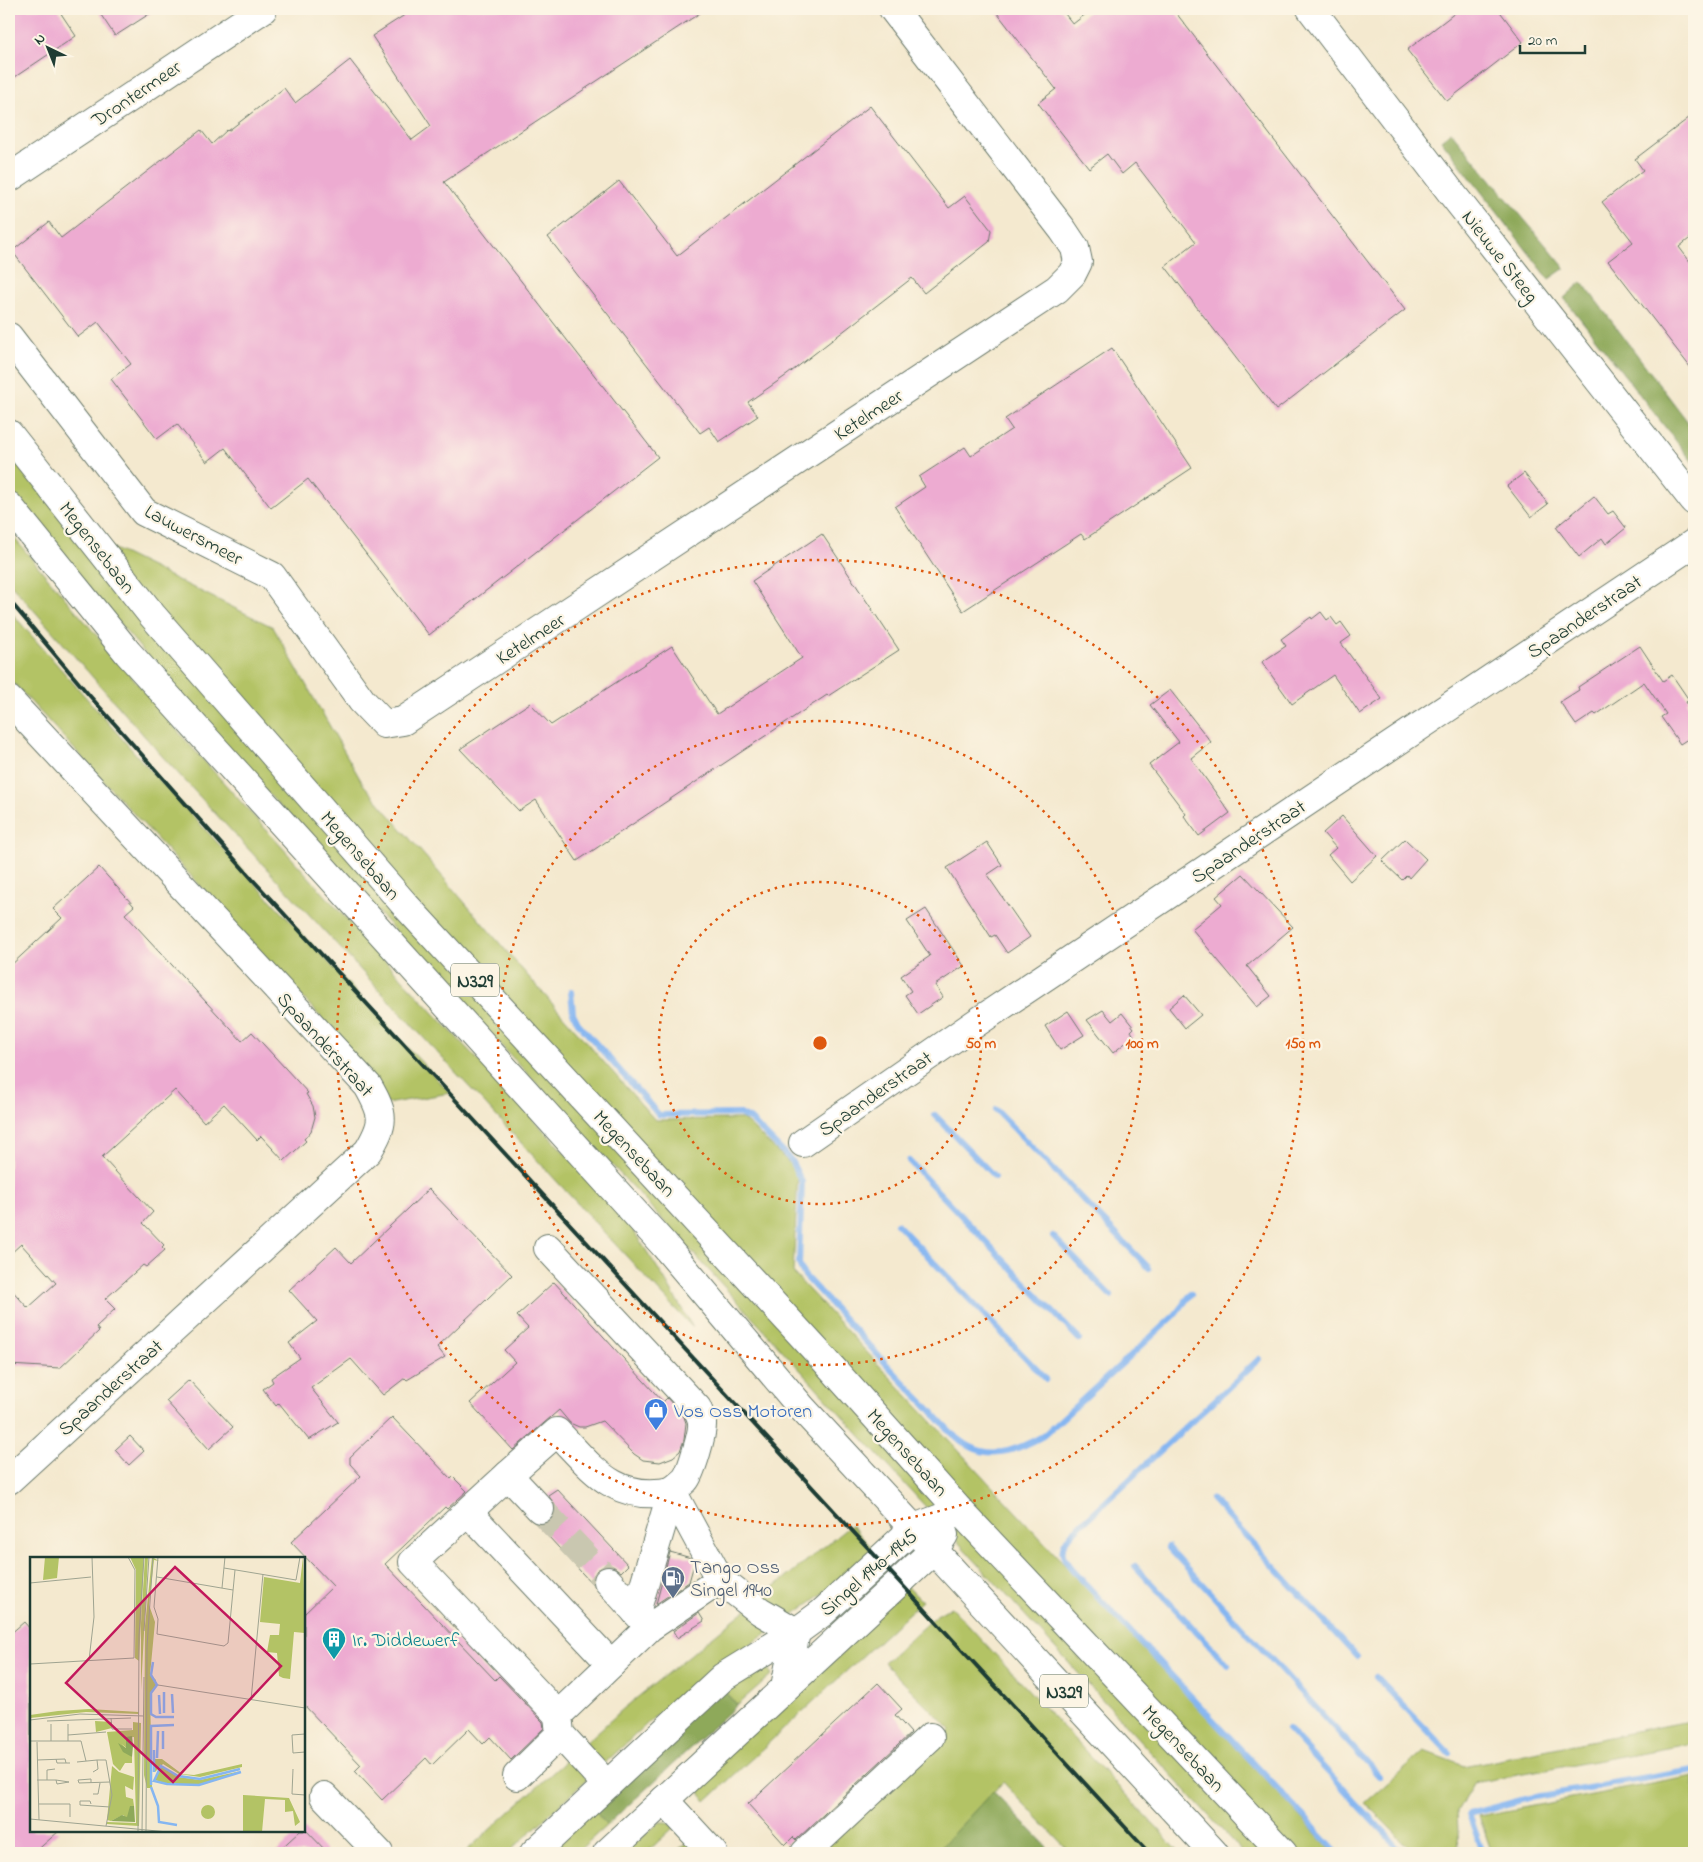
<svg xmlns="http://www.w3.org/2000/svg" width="1703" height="1862" font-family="'Indie Flower',sans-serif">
<rect width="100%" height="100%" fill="#fcf5e5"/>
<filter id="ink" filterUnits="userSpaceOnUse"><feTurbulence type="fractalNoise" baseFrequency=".02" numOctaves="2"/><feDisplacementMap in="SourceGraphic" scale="10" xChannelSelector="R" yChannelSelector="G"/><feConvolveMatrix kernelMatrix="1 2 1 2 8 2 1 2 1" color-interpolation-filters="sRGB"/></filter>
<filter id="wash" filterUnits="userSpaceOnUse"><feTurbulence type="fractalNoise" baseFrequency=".0096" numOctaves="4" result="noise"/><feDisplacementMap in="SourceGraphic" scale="20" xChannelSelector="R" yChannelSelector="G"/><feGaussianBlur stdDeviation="1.12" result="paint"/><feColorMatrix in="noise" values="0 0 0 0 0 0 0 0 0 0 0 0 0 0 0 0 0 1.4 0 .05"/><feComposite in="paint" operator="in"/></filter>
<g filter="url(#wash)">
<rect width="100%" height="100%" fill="#f4e9cf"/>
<g fill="#b3c365" stroke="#69804c">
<polygon points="9,442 82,533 273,627 363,784 520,967 655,1120 743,1119 798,1171 793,1273 1334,1853 1243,1853 661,1218 224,746 9,494"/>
<polygon points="9,532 188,743 361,935 591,1181 633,1230 664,1278 693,1328 162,756 9,582"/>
<polygon points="9,610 148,768 450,1093 386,1104 350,1049 9,678"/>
<polygon points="851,1525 873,1549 824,1593 676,1697 508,1853 464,1853 623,1709"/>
<polygon points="906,1585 922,1601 706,1801 701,1794 696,1777"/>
<polygon points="951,1607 967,1624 1180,1853 1071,1853 1003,1782 939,1849 944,1853 819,1853 951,1730 884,1663 935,1616"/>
<polygon points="764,1665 772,1674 737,1705 722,1689"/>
<polygon points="1694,1720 1694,1743 1474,1783 1457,1811 1459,1853 1415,1853 1365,1803 1424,1751 1464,1766"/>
<polygon points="1694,1776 1694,1853 1492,1853 1479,1816"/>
<polygon points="589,1805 607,1825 576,1853 538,1853"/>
<polygon points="660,1822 666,1822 674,1827 646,1853 623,1853"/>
<polygon points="702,1831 722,1853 674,1853"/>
</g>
<g fill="#8ea95a" stroke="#567347">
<polygon points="1451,132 1565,268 1549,279 1441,140"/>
<polygon points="1582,282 1694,430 1694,464 1564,298"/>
<polygon points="722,1689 737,1705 607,1825 589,1805"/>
<polygon points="993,1791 1053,1853 944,1853 939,1849"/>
</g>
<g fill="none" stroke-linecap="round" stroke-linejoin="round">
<g stroke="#85b6f1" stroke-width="6">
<path d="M 571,992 L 573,1013 L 578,1023 L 659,1115 L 740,1114 L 751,1120 L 790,1159 L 802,1182 L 799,1264 L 804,1275 C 844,1318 883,1362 924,1403 C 938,1418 953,1438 971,1447 C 996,1460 1021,1448 1043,1436 L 1175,1315 L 1191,1294"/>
<polyline points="996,1110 1149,1268"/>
<polyline points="935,1115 995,1177"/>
<polyline points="909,1161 1079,1339"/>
<polyline points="897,1224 1046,1379"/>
<polyline points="1053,1236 1111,1296"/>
<path d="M 1259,1359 L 1072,1533 C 1053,1552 1066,1563 1081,1579 L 1338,1853"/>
<polyline points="1212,1499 1357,1657"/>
<polyline points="1168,1547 1379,1776"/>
<polyline points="1135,1566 1228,1665"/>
<polyline points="1376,1677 1450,1754"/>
<polyline points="1288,1729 1403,1853"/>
<polyline points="1483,1853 1469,1814 1529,1798 1694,1770"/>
</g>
</g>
<g id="blocks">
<g fill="#edabd1">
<polygon points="9,9 58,9 76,36 9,81"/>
<polygon points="97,9 157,9 115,36"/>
<polygon points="414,9 706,9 444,182 658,457 429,635 308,479 271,508 225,448 207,462 177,424 157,439 111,379 131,364 98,322 78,337 12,251 49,222 61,238 201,130 212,144 227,130 228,131 284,88 295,103 350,60 412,140 431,126 372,36"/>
<polygon points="994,9 1061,9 1073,24 1092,9 1173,9 1405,310 1276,410 1165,266 1196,242 1135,163 1122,174 1107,154 1089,168 1038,103 1056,89"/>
<polygon points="1460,9 1498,9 1523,42 1447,101 1407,50"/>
<polygon points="870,106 949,208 965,196 991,230 989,242 924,293 912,278 787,375 748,402 758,416 719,442 709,427 700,433 548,237 619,181 677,256"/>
<polygon points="1694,114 1694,235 1679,247 1694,267 1694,372 1608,261 1633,242 1602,202 1643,170 1635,159"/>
<polygon points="1112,348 1192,468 1085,539 1081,534 963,611 895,507 925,487 919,477 965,447 971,456 1012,429 1005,419"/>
<polygon points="1524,473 1548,504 1531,517 1507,486"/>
<polygon points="1594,496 1608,514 1613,511 1626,528 1606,544 1602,538 1579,557 1556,527"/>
<polygon points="822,534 899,650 828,696 827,695 577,861 536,800 519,811 460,749 530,703 551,725 672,646 717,714 802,658 752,581"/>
<polygon points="1321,612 1327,620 1331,617 1337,625 1341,622 1351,636 1341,643 1382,699 1360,714 1333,675 1292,704 1262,662 1286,646 1281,639 1311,617 1312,619"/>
<polygon points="1640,646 1663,681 1672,675 1689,700 1686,702 1694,714 1694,735 1680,744 1661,717 1666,714 1644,682 1596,715 1594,713 1576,725 1560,702 1579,690 1578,687"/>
<polygon points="1170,690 1211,742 1191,758 1230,813 1199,836 1184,816 1186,814 1149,765 1179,742 1150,705"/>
<polygon points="1342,816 1377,856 1350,881 1328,855 1336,848 1323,833"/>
<polygon points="1405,839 1426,859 1409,878 1407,875 1402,880 1382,861"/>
<polygon points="987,842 1002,865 987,875 1030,937 1007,953 995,935 991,937 947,868"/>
<polygon points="99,867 134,906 125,914 242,1041 252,1032 308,1093 306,1094 313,1106 315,1117 311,1131 304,1139 306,1141 284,1161 261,1136 257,1140 224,1104 204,1122 175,1090 102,1157 153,1212 143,1223 164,1245 162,1247 165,1250 146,1267 143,1265 105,1299 115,1309 96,1327 99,1331 60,1368 9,1365 9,1287 28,1308 56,1283 21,1244 9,1255 9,967 62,918 53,909"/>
<polygon points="1243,874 1293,927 1247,966 1271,996 1257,1007 1192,929 1222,904 1216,897"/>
<polygon points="926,909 964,966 935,985 943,997 918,1014 905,995 911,991 901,976 930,956 907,921"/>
<polygon points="1184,995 1201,1015 1185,1028 1169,1008"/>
<polygon points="1103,1010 1112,1021 1122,1013 1134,1028 1131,1031 1134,1036 1113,1053 1087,1020"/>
<polygon points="1068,1011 1084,1035 1060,1050 1045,1026"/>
<polygon points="429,1189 512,1275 437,1347 445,1357 407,1380 405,1378 383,1395 351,1359 311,1388 338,1422 309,1440 279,1403 276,1406 263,1389 273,1382 271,1378 300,1358 289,1343 317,1321 289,1290 336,1247 351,1263"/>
<polygon points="554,1282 663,1402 667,1398 684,1417 686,1423 684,1440 680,1451 673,1457 660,1462 643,1460 634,1454 602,1421 585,1427 579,1427 570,1423 559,1410 513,1450 470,1403 515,1362 504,1350 528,1328 517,1316"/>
<polygon points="189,1380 233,1427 209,1449 166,1401"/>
<polygon points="392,1417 451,1479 453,1477 467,1491 447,1509 445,1507 385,1564 495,1680 499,1676 543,1722 544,1728 511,1760 490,1737 483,1744 469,1729 432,1765 426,1758 382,1800 355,1771 361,1765 304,1705 304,1614 333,1586 291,1542 361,1476 350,1464 350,1457"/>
<polygon points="130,1436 144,1451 129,1465 115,1450"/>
<polygon points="557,1489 628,1565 621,1572 613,1566 604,1566 597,1570 593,1576 593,1585 537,1524 544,1524 550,1521 555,1514 555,1505 548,1495"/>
<polygon points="670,1552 691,1558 694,1564 689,1582 656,1604"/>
<polygon points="699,1613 704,1621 677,1638 673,1631"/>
<polygon points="24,1622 31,1630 31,1831 59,1831 34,1853 9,1853 9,1635"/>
<polygon points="878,1683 902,1709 895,1715 911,1733 796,1840 793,1837 785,1845 748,1804"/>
<polygon points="304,1828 328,1853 276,1853 300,1831 304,1831"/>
</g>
</g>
</g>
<g filter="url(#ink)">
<use href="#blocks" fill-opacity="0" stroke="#6a796a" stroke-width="1"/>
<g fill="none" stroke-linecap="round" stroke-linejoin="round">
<polyline stroke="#c9c7b0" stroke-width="28" stroke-dasharray="28 14" stroke-linecap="butt" points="540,1509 608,1581"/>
<g stroke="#6a796a" stroke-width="30">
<g id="minor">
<polyline points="1311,9 1453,195 1694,501"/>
<polyline points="9,178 263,9"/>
<polyline points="9,337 144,512 272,576 362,701 384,724 403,721 1057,289 1072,274 1078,262 1075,248 1063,230 893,9"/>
<path d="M 9,700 L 368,1086 C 385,1116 385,1122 368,1151 L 9,1480"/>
<polyline points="803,1143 976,1023 1694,543"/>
<path d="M 548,1248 L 697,1408 C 699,1413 702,1418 702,1423 C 703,1433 691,1473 685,1480 C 681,1484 676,1487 672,1491 L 636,1612"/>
<path d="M 508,1475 L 557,1432 C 593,1469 615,1503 672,1491 L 720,1580"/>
<polyline points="540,1509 508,1475 413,1562 558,1715"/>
<polyline points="468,1512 611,1664"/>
<polyline points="608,1581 646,1623"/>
<polyline points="517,1776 560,1734"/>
<polyline points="607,1785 560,1734 558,1715 650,1627 720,1580 760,1611 796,1632 785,1687"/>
<polyline points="324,1796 379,1853"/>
<polyline points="664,1800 713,1853"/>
<polyline points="805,1853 930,1737"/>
</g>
</g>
<g stroke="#6a796a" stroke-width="30">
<g id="major">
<polyline points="9,434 152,615 406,906 823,1358 960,1511 1283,1853"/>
<polyline points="9,506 128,653 665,1246 802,1408 1214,1853"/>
<polyline points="534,1853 723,1677 796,1632 822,1613 914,1528 960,1511"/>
<polyline points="607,1853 934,1550 944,1535"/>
</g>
</g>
<use href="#minor" stroke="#fff" stroke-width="28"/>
<use href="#major" stroke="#fff" stroke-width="28"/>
<polyline stroke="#1f3d34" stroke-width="4" points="9,600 89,695 253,880 1149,1853"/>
</g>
</g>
<g fill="none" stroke="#de580e" stroke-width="2.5" stroke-dasharray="2.5 5">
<circle cx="820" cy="1043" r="161"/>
<circle cx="820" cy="1043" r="322"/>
<circle cx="820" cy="1043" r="483"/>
</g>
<defs>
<g id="shop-pin" transform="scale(1.25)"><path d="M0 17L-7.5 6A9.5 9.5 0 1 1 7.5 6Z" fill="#3f7fe0" stroke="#fcf5e5"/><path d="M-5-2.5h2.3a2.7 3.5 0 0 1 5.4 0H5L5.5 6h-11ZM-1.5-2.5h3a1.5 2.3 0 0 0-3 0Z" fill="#fff"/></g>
<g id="fuel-pin" transform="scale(1.25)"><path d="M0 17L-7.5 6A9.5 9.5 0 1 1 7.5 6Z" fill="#5c6f8a" stroke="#fcf5e5"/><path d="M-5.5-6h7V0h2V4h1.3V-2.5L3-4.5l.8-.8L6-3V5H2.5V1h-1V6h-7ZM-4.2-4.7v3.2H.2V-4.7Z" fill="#fff"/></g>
<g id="building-pin" transform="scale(1.25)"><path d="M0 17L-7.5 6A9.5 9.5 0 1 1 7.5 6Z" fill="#0f9aa8" stroke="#fcf5e5"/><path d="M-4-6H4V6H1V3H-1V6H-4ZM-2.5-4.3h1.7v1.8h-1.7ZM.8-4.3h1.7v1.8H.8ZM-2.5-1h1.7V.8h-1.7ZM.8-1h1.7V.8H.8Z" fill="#fff"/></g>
</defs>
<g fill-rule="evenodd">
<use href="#shop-pin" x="656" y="1410"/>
<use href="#fuel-pin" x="673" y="1578"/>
<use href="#building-pin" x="334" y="1639"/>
</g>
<g text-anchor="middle" stroke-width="4.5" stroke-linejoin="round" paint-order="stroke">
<g fill="#fcf5e5" stroke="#617469" stroke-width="1">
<rect x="451" y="963.5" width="48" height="33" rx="4"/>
<rect x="1040" y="1674.5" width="48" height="33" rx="4"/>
</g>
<g font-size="19" font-weight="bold" fill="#1f3d34">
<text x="475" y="987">N329</text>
<text x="1064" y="1698">N329</text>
</g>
<g font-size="20" fill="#1f3d34" stroke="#fcf5e5">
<text transform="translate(136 93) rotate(-34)" y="7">Drontermeer</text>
<text transform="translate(1501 256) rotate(52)" y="7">Nieuwe Steeg</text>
<text transform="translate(868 414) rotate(-33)" y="7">Ketelmeer</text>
<text transform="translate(194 534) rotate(28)" y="7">Lauwersmeer</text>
<text transform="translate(98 547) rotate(52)" y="7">Megensebaan</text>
<text transform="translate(1584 616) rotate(-34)" y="7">Spaanderstraat</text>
<text transform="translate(530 638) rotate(-33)" y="7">Ketelmeer</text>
<text transform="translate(1248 841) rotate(-34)" y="7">Spaanderstraat</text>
<text transform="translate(361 855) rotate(49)" y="7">Megensebaan</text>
<text transform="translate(326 1044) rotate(48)" y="7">Spaanderstraat</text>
<text transform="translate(875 1093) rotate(-35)" y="7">Spaanderstraat</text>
<text transform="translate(635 1153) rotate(47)" y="7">Megensebaan</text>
<text transform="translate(110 1387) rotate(-42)" y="7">Spaanderstraat</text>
<text transform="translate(908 1452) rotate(48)" y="7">Megensebaan</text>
<text transform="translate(868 1572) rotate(-41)" y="7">Singel 1940-1945</text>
<text transform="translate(1184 1748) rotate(47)" y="7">Megensebaan</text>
</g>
<g font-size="20" fill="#366cbe" stroke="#fcf5e5" text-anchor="start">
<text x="674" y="1417">Vos Oss Motoren</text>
</g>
<g font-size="20" fill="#4e5e75" stroke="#fcf5e5" text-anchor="start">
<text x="690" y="1573">Tango Oss<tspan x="690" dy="23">Singel 1940</tspan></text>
</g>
<g font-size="20" fill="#0d838f" stroke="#fcf5e5" text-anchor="start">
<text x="352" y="1646">Ir. Diddewerf</text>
</g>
</g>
<g transform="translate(30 1557)">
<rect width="275" height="275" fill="#f4e9cf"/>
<path d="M 15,0 L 29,0 L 27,21 L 13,23 ZM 100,0 L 114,0 L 109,104 L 105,101 L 106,13 ZM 115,0 L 118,0 L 111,133 L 111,66 ZM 122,0 L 129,4 L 124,3 L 119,48 L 125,65 L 120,118 L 126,123 L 126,129 L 120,136 L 122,231 L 117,231 L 114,218 L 115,69 ZM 273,0 L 275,76 L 264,75 L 260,122 L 253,121 L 249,119 L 247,96 L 237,95 L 240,78 L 249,78 L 250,67 L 230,65 L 234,20 L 270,26 ZM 59,152 L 109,155 L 109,157 L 56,155 L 0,161 L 0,158 L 28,154 ZM 65,164 L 82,165 L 82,171 L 66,175 ZM 103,165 L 111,166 L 109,269 L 77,267 L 77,265 L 106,266 L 104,180 L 96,181 L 96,191 L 92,187 L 102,200 L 102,206 L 95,206 L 90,214 L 83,207 L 77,175 L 103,173 ZM 125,202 L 132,202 L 152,217 L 164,218 L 212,207 L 212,210 L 170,220 L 149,217 L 133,207 L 125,215 ZM 82,209 L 89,215 L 104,220 L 103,233 L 95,229 L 96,240 L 103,242 L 104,249 L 97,261 L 93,258 L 81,264 L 77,263 ZM 131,209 L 148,220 L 170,223 L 211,214 L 172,227 L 137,227 L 125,223 ZM 213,238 L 259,241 L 270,265 L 265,269 L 263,254 L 255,255 L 255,243 L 235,242 L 232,275 L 213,275 ZM171 255a7 7 0 1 1 14 0a7 7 0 1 1-14 0Z" fill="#b3c365"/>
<path d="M 102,179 L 103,189 L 102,200 L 93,195 L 88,186 L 96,191 L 96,180 ZM 100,249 L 104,249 L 105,265 L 81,264 L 92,258 L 97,260 Z" fill="#8ea95a"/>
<path fill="none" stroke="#85b6f1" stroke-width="2.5" d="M 123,105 L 121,118 L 127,128 L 121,136 L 121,157 L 126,160 L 144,160M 134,135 L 134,156M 142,137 L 143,156M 129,138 L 130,157M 133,192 L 133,174M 127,201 L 128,174M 210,212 L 170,222 L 148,219 L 131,209 L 124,224 L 137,227 L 169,228 L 211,215M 124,215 L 124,193M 121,228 L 121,169 L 144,168M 121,230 L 128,249 L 129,265 L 147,268"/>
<path fill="none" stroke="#9fa491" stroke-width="1" d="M 128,0 L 124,50 L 128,62 L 127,77 L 194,89 L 198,86 L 205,13M 194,11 L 266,23 L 270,0M 127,20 L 203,33M 0,26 L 61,20M 192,31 L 195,0M 114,74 L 119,0M 59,103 L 64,60 L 62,0M 0,107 L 104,101 L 105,13 L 98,0M 128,128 L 275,151M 221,143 L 233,17M 81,161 L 82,172 L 102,172M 0,163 L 50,157 L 114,159M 17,164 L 101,161M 21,167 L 21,184M 38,167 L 38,184M 275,177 L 262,178 L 263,196 L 275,195M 38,178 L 76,175M 0,184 L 51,184 L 56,204M 7,185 L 9,263M 26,202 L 27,206 L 40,206M 7,203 L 35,202 L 36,206M 47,205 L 67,203M 263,212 L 262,237 L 275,238M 63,215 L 68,212 L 67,203 L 76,203 L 82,238 L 76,269M 7,223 L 17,223 L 17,213 L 25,212M 17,223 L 26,223 L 27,227 L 39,225 L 26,223M 61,226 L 61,222 L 48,223 L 49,226 L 80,225M 63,237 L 68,237 L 70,226M 9,247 L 40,247 L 40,260M 61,247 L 60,244 L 50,244 L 50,248 L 80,250M 0,262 L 138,275M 108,275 L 109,79 L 114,0M 112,275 L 114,120M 116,275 L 117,90 L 123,0"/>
<path fill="#c2185b" fill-opacity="0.15" stroke="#c2185b" stroke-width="2.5" d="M 145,10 L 251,109 L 143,225 L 36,126 Z"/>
<rect width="275" height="275" fill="none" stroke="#1f3d34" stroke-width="2.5"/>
</g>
<circle cx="820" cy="1043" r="8" fill="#de580e" stroke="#fcf5e5" stroke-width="2.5"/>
<g font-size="15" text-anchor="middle" font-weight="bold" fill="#de580e" stroke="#fcf5e5" stroke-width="4.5" stroke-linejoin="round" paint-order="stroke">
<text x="981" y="1048">50 m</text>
<text x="1142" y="1048">100 m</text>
<text x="1303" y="1048">150 m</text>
</g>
<rect width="1703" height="1862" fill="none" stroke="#fcf5e5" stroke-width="30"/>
<g transform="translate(48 48) rotate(317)" stroke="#fcf5e5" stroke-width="4" paint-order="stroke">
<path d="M0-4L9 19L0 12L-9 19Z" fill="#1f3d34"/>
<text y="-8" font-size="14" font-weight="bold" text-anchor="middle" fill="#1f3d34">N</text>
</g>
<path d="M1520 45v8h65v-8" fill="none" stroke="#1f3d34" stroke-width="2.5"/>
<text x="1528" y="45" font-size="15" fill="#1f3d34" stroke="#fcf5e5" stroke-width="4" paint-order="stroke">20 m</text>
</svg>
